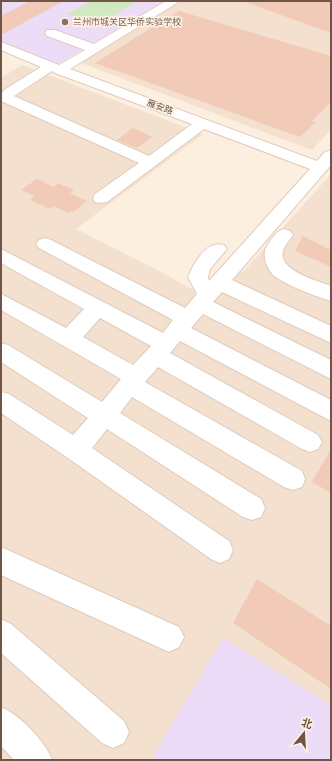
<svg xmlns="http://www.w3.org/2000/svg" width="332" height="761" font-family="Karla,'Noto Sans SC',sans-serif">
<rect width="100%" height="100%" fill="#fcefdf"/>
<g fill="#f3e0ce">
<polygon points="174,1 331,1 331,130 312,150 76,61"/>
<polygon points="22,65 203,134 76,229 161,272 195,291 244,271 331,174 331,760 1,760 1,78"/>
</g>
<g fill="#ecdcf7">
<polygon points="1,1 164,1 58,64 1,42"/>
<polygon points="223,638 331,705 331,760 151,760"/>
</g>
<polygon fill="#d2e8bf" points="91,1 138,1 99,24 67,14"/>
<g fill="#f1cbb7">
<polygon points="30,1 64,1 1,35 1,16"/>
<polygon points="248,1 331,1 331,33 248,3"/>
<polygon points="179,11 331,56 331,102 312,121 316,122 300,137 95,63"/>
<polygon points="133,128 153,137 137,148 117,140"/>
<polygon points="37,179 54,187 58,183 74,190 70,193 87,201 73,212 71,211 68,213 53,206 50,209 30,200 35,196 21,190"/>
<polygon points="303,236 331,250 331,267 295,251"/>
<polygon points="331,449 331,493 312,482"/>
<polygon points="257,579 331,626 331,689 233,623"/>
</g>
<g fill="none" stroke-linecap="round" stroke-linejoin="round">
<g stroke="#dfcbbc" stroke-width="2">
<g id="minor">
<path d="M 166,1 L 180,1 L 70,69 L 317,161 L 325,152 L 331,150 L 331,165 L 232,280 L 331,326 L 331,343 L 222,292 L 213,302 L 331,360 L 331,379 L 203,314 L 191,328 L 331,400 L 331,421 L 180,341 L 170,353 L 318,435 L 322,442 L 318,449 L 310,452 L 302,449 L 158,367 L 145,382 L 302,471 L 305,479 L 302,487 L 293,490 L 284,487 L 132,397 L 120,413 L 261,499 L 265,508 L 261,517 L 252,520 L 243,517 L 107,429 L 92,448 L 229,541 L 233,550 L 229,559 L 220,563 L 211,559 L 68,458 L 1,413 L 1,392 L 9,394 L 73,435 L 88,418 L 1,362 L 1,343 L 8,345 L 102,402 L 121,379 L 1,310 L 1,294 L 66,328 L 84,309 L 1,263 L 1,249 L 163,333 L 173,320 L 39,248 L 36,244 L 39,240 L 45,238 L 51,240 L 185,308 L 197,294 L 188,277 C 194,263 206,240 224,245 L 227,249 L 210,269 L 208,277 L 209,281 L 310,169 L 204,129 L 107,202 L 101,203 L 95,202 L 93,198 L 95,194 L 139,163 L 1,101 L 1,95 L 4,90 L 41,67 L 1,50 L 1,42 L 59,65 L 85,50 L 47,36 L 45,33 L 47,30 L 55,30 L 94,44 ZM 52,71 L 55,73 L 192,124 L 149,156 L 14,96 ZM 100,318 L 151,346 L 133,365 L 83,337 Z"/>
<path d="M 284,229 L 290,231 L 293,235 C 290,239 286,244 284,248 C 274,270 317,280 331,286 L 331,301 C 315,296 291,287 277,278 C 267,272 261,255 267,246 C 272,238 276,231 284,229 Z"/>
<polygon points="1,547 179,627 184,637 179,647 169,652 1,575"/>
<polygon points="1,619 11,624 124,721 129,732 124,743 113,748 102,743 1,653"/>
<path d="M 1,707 C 20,715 45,741 52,760 L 14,760 L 1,746 Z"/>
</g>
</g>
<use href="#minor" fill="#fff" fill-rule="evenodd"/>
</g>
<circle fill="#8d6e63" stroke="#fff3e5" stroke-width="1.5" cx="65" cy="22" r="4"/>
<g text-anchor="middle" stroke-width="3" stroke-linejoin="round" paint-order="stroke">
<g font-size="9" fill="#785e54" stroke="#fff3e5" text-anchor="start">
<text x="73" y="25">兰州市城关区华侨实验学校</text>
</g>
<g font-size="9" fill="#715448" stroke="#fff3e5">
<text transform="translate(160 107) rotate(20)" y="3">雁安路</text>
</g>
</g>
<rect width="332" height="761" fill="none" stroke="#715448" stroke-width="4"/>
<g transform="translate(304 733) rotate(18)" stroke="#fff3e5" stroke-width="3" paint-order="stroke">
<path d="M0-3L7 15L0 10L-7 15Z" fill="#715448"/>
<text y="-6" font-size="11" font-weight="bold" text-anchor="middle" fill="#715448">北</text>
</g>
</svg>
